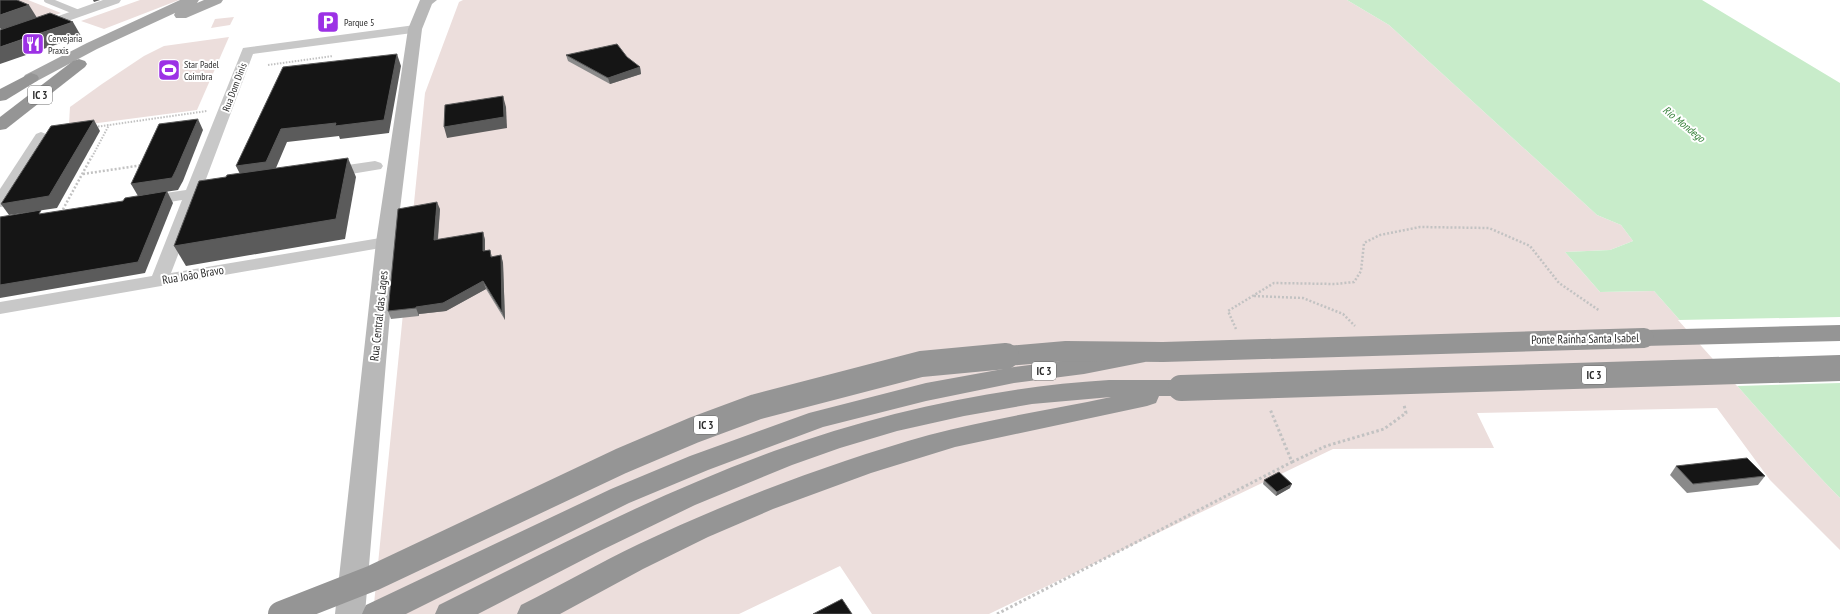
<svg xmlns="http://www.w3.org/2000/svg" width="1840" height="614" font-family="'PT Sans Narrow',sans-serif">
<rect width="100%" height="100%" fill="#fff"/>
<g fill="#ecdedc">
<polygon points="0,0 28,0 61,13 41,20"/>
<polygon points="140,0 179,0 104,29 81,21"/>
<path d="M 463,0 L 1347,0 L 1389,25 L 1597,215 L 1621,225 L 1633,241 L 1610,250 L 1565,252 L 1600,292 L 1654,291 C 1716,360 1775,432 1840,498 L 1840,550 L 1770,480 L 1717,408 L 1477,413 L 1494,448 L 1333,449 L 989,614 L 872,614 L 840,566 L 739,614 L 373,614 L 425,93 L 459,2 Z"/>
<polygon points="234,17 230,25 211,28 215,19"/>
<polygon points="229,37 197,110 75,126 69,124 70,107 102,84 144,56 164,46"/>
</g>
<path fill="#c8ecca" d="M 1347,0 L 1702,0 L 1840,83 L 1840,498 C 1775,432 1716,360 1654,291 L 1600,292 L 1565,252 L 1610,250 L 1633,241 L 1621,225 L 1597,215 L 1389,25 Z"/>
<polygon fill="#fff" points="1840,317 1840,383 1737,386 1678,320"/>
<g fill="none" stroke-linecap="round" stroke-linejoin="round">
<g stroke="#c2c2c2" stroke-width="2" stroke-dasharray="1.5 1.5" stroke-linecap="butt">
<polyline points="268,65 333,56"/>
<polyline points="95,127 207,111"/>
<polyline points="92,157 109,125"/>
</g>
<g stroke="#c2c2c2" stroke-width="2.5" stroke-dasharray="2 2" stroke-linecap="butt">
<polyline points="83,174 143,165"/>
<polyline points="61,213 92,156"/>
<polyline points="1254,296 1303,298 1343,314 1355,326"/>
<polyline points="1236,329 1228,311 1274,283 1335,284 1354,282 1361,271 1364,243 1380,235 1420,227 1489,228 1530,246 1559,283 1600,311"/>
</g>
<g stroke="#c2c2c2" stroke-width="3" stroke-dasharray="2.5 2.5" stroke-linecap="butt">
<polyline points="1292,462 1326,446 1384,429 1406,413 1404,405"/>
<polyline points="997,614 1292,462 1270,409"/>
</g>
<polyline stroke="#c8c8c8" stroke-width="6" points="47,0 79,13"/>
<g fill="#c8c8c8" fill-rule="evenodd">
<polygon points="103,0 121,0 119,3 0,45 0,37"/>
<polygon points="415,25 420,26 421,29 420,32 253,54 203,187 210,189 212,192 210,195 200,198 171,273 386,237 392,238 395,242 392,246 0,314 0,302 152,276 182,200 145,206 139,205 137,201 139,197 145,196 186,190 243,48"/>
<polygon points="41,132 46,134 49,137 6,206 0,207 0,189 36,134"/>
<polygon points="375,161 381,163 383,166 381,169 327,178 321,176 319,173 321,170 327,168"/>
</g>
<polygon fill="#b8b8b8" fill-rule="evenodd" points="420,0 437,0 432,4 422,29 396,242 365,614 335,614 376,242 408,29"/>
<polygon fill="#a6a6a6" fill-rule="evenodd" points="180,0 199,0 197,3 204,0 223,0 221,3 186,18 176,18 174,15 175,13 97,49 37,81 31,83 25,81 23,78 25,75 87,43"/>
<g fill="#959595" fill-rule="evenodd">
<polygon points="79,59 85,61 87,64 85,67 6,129 0,130 0,117 73,61"/>
<polygon points="31,73 37,75 39,78 37,81 6,100 0,101 0,89"/>
<polygon points="1840,325 1840,341 1644,346 1636,343 1633,338 1636,333 1644,330"/>
<polygon points="1137,348 1145,350 1149,356 1145,362 1084,374 1014,383 926,401 823,427 708,470 629,503 406,614 362,614 366,605 611,489 690,456 809,413 926,383 1014,367 1084,358"/>
<path d="M 1109,380 L 1181,380 L 1190,382 L 1193,388 L 1190,394 L 1181,396 L 1159,396 L 1156,403 L 1147,406 L 955,447 L 871,473 L 773,509 L 708,537 L 643,569 L 560,614 L 517,614 L 521,605 C 561,585 599,563 639,544 C 732,500 830,463 929,435 C 989,419 1050,410 1111,397 L 1032,404 L 964,416 L 897,431 L 840,448 L 792,465 L 695,505 L 600,551 L 478,614 L 435,614 L 439,605 C 549,550 659,493 774,451 C 882,412 995,387 1109,380 Z"/>
</g>
<polyline stroke="#959595" stroke-width="20" points="994,357 1066,351 1163,352 1644,338"/>
<g stroke="#959595" stroke-width="26">
<polyline points="1181,388 1840,368"/>
<polyline points="281,614 373,578 621,461 694,430 756,407 921,364 1006,356"/>
</g>
</g>
<g fill="#8a8a8a">
<polygon points="566,55 627,57 640,67 641,74 610,84 568,61"/>
<polygon points="440,209 438,240 483,232 485,240 485,251 490,250 492,257 501,255 503,263 505,320 486,289 446,311 419,314 419,316 391,319 388,311"/>
<polygon points="1676,466 1765,476 1758,485 1687,493 1670,475"/>
<polygon points="1264,480 1290,488 1276,496 1263,484"/>
</g>
<g fill="#5b5b5b">
<polygon points="93,0 100,0 94,2"/>
<polygon points="29,5 39,21 4,34 0,28 0,15"/>
<polygon points="73,22 81,36 0,64 0,47"/>
<polygon points="397,54 401,66 389,133 340,139 339,136 287,142 273,175 243,180 236,166 281,129"/>
<polygon points="640,67 641,74 610,84 608,78"/>
<polygon points="503,96 506,107 507,128 447,138 444,127"/>
<polygon points="198,119 203,130 183,181 178,190 138,196 131,184"/>
<polygon points="94,120 100,131 57,208 9,215 1,204"/>
<polygon points="348,158 356,177 345,239 186,266 174,246"/>
<polygon points="167,191 173,203 145,273 0,298 0,285"/>
<polygon points="437,202 440,209 437,248 434,240"/>
<polygon points="483,232 485,240 485,259 483,251"/>
<polygon points="501,255 503,263 505,320 502,312"/>
<polygon points="483,281 486,289 446,311 419,314 419,316 416,308 416,307"/>
<polygon points="1292,484 1290,488 1276,496 1277,492"/>
</g>
<g fill="#151515" stroke="#5b5b5b">
<polygon points="0,0 17,0 29,5 0,15"/>
<polygon points="50,13 73,22 0,47 0,30"/>
<polygon points="617,44 627,57 640,67 608,78 566,55"/>
<polygon points="397,54 384,120 335,126 336,123 281,129 266,162 236,166 283,67"/>
<polygon points="503,96 504,117 444,127 445,105"/>
<polygon points="198,119 176,170 172,178 131,184 159,124"/>
<polygon points="94,120 49,196 1,204 51,126"/>
<polygon points="348,158 336,219 174,246 199,181 226,177 227,175"/>
<polygon points="167,191 138,262 0,285 0,217 41,210 39,214 123,201 125,198"/>
<polygon points="437,202 434,240 483,232 483,251 490,250 491,257 501,255 502,312 483,281 443,303 416,307 416,308 388,311 398,209"/>
<polygon points="1747,458 1765,476 1693,484 1676,466"/>
<polygon points="1279,472 1292,484 1277,492 1264,480"/>
<polygon points="842,599 852,614 813,614"/>
</g>
<defs>
<g id="parking-square" transform="scale(1.15)"><rect x="-9" y="-9" width="18" height="18" rx="4" fill="#9c31e5" stroke="#fff"/><path d="M-3.5-5.5H1a3.5 3.5 0 0 1 0 7H-1V5.5H-3.5ZM-1-3.4V-.6H.8a1.4 1.4 0 0 0 0-2.8Z" fill="#fff"/></g>
<g id="restaurant-square" transform="scale(1.15)"><rect x="-9" y="-9" width="18" height="18" rx="4" fill="#9c31e5" stroke="#fff"/><path d="M-5-6h1v4h1v-4h1v4h1v-4h1v5L-1.5 .5V6h-2V.5L-5-1ZM5-6V6H3V1.5H1.5Q1.5-4 5-6Z" fill="#fff"/></g>
<g id="stadium-square" transform="scale(1.15)"><rect x="-9" y="-9" width="18" height="18" rx="4" fill="#9c31e5" stroke="#fff"/><path d="M0-5a6.5 5 0 1 0 0 10a6.5 5 0 1 0 0-10ZM-3.5-1.8h7v3.6h-7Z" fill="#fff"/></g>
</defs>
<g fill-rule="evenodd">
<use href="#parking-square" x="328" y="22"/>
<use href="#restaurant-square" x="33" y="44"/>
<use href="#stadium-square" x="169" y="70"/>
</g>
<g text-anchor="middle" stroke-width="4" stroke-linejoin="round" paint-order="stroke">
<g font-size="10" fill="#2e2e2e" stroke="#fff" text-anchor="start">
<text x="344" y="26">Parque 5</text>
<text x="48" y="42">Cervejaria<tspan x="48" dy="12">Praxis</tspan></text>
<text x="184" y="68">Star Padel<tspan x="184" dy="12">Coimbra</tspan></text>
</g>
<g font-size="10" fill="#2e2e2e" stroke="#fff">
<text transform="translate(234 87) rotate(-69)" y="4">Rua Dom Dinis</text>
</g>
<g fill="#fff" stroke="#6d6d6d" stroke-width="1">
<rect x="28" y="86" width="24" height="18" rx="3"/>
<rect x="1032" y="362" width="24" height="18" rx="3"/>
<rect x="1582" y="366" width="24" height="18" rx="3"/>
<rect x="694" y="416" width="24" height="18" rx="3"/>
</g>
<g font-size="11" font-weight="bold" fill="#2e2e2e">
<text x="40" y="99">IC 3</text>
<text x="1044" y="375">IC 3</text>
<text x="1594" y="379">IC 3</text>
<text x="706" y="429">IC 3</text>
</g>
<g font-size="11" font-style="italic" fill="#38833c" stroke="#fff">
<text transform="translate(1684 124) rotate(39)" y="4">Rio Mondego</text>
</g>
<g font-size="12" fill="#2e2e2e" stroke="#fff">
<text transform="translate(193 275) rotate(-10)" y="4">Rua João Bravo</text>
<text transform="translate(379 316) rotate(-84)" y="4">Rua Central das Lages</text>
<text transform="translate(1585 339) rotate(-1)" y="4">Ponte Rainha Santa Isabel</text>
</g>
</g>
</svg>
